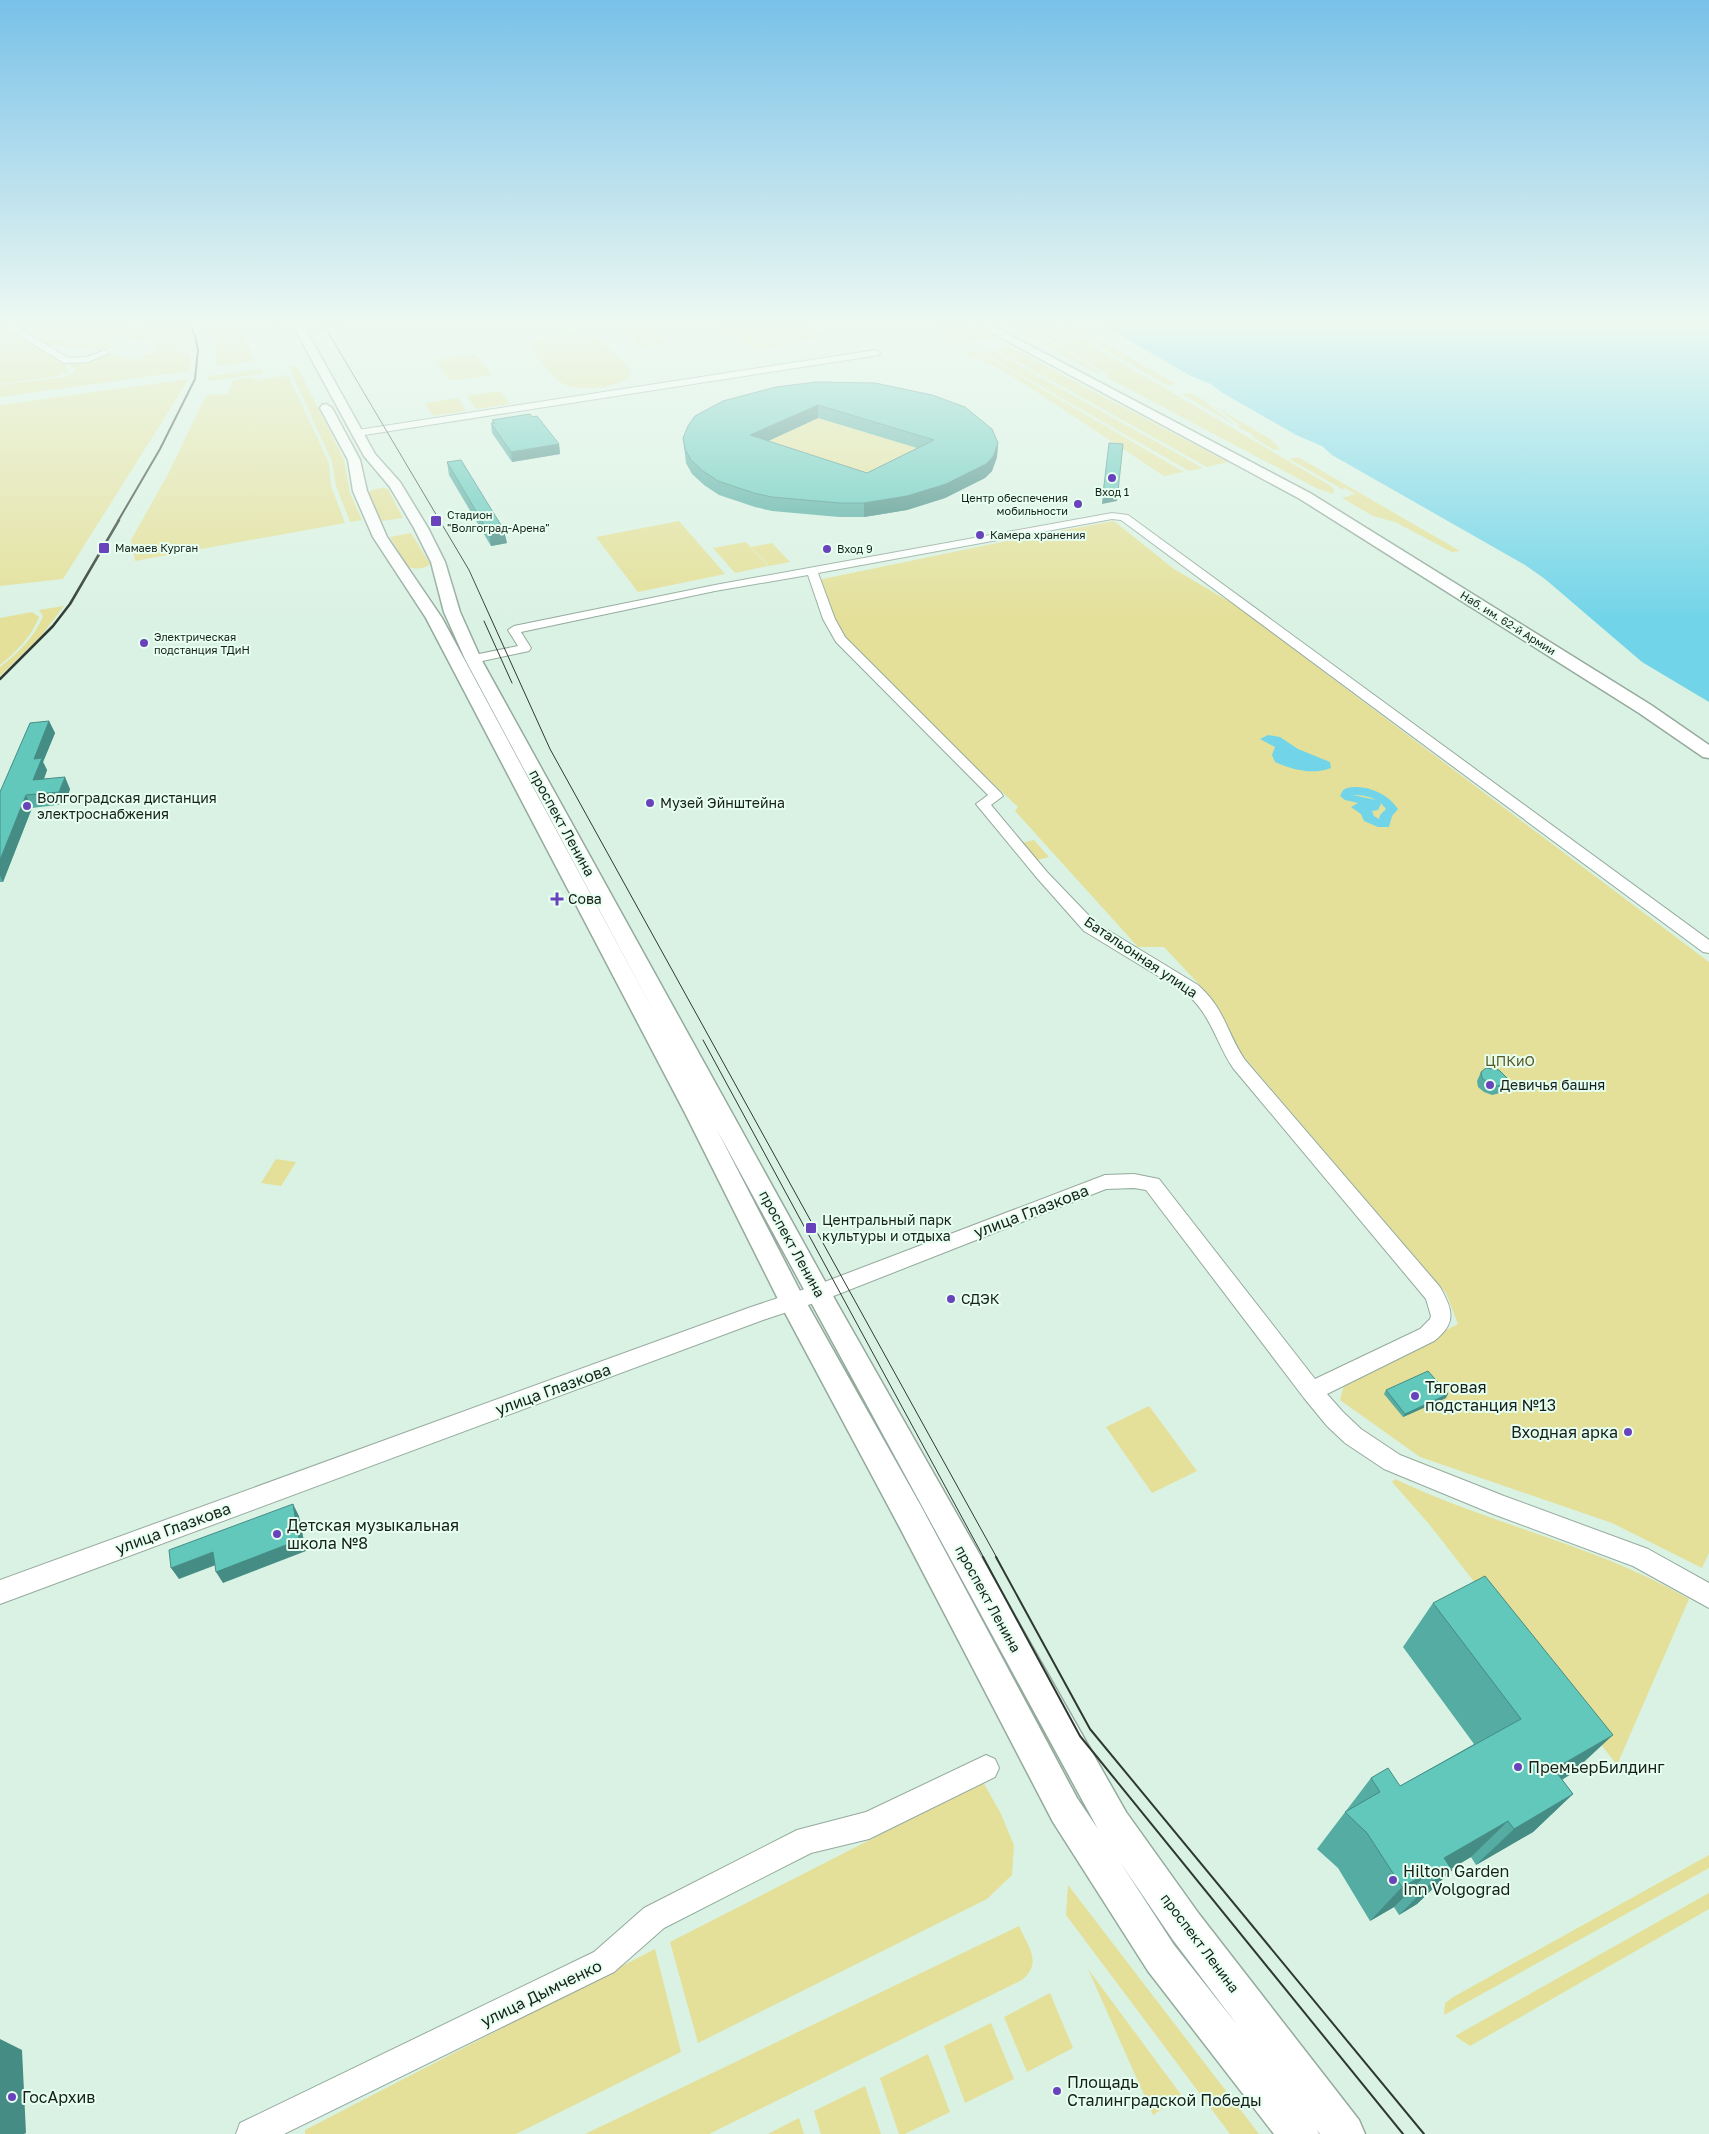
<svg xmlns="http://www.w3.org/2000/svg" width="1709" height="2134" font-family="'Golos Text',sans-serif">
<rect width="100%" height="100%" fill="#daf2e3"/>
<g fill="#e4e099">
<polygon points="10,322 183,322 189,332 194,352 180,348 181,352 188,353 191,360 189,371 0,397 0,385 65,377 74,372 74,369 68,363 110,354 134,360 156,351 155,350 159,348 149,345 159,342 152,339 144,342 120,337 104,342 116,346 100,352 87,348 82,350 62,346 46,346 31,337 60,337 135,328 143,329 146,325 59,335 29,335"/>
<polygon points="710,322 803,322 828,336 756,351"/>
<polygon points="925,322 961,322 995,338 959,343"/>
<polygon points="1001,322 1019,322 1101,373 1100,375"/>
<polygon points="1021,322 1052,322 1331,486 1334,490 1333,494 1318,489 1114,381 1108,378 1107,374"/>
<polygon points="1057,322 1069,322 1176,384 1168,386"/>
<polygon points="0,325 64,361 68,371 58,376 0,384"/>
<polygon points="240,326 255,361 217,366 215,330"/>
<polygon points="649,329 665,344 641,347 626,332"/>
<path d="M 570,333 C 603,333 608,348 630,370 L 630,376 C 617,389 575,393 560,382 C 549,374 540,360 532,349 L 531,346 L 544,337 Z"/>
<polygon points="1008,346 1032,359 1228,462 1207,467 995,349"/>
<polygon points="992,350 1203,468 1189,471 981,352"/>
<polygon points="976,351 1006,368 1184,472 1164,476 1003,370 963,353"/>
<polygon points="475,354 492,375 456,380 448,379 435,360"/>
<polygon points="297,366 344,460 350,493 362,520 350,522 336,486 332,462 289,367"/>
<polygon points="260,369 263,374 208,381 209,376"/>
<polygon points="288,375 329,463 331,486 345,523 135,561 131,540 168,474 202,403 207,395 228,394 233,380 252,377 255,380"/>
<polygon points="189,379 63,579 0,586 0,405"/>
<polygon points="500,391 510,404 476,409 467,396"/>
<polygon points="1190,393 1207,402 1205,402 1235,425 1182,394"/>
<polygon points="458,398 466,411 433,416 425,403"/>
<polygon points="1212,405 1272,440 1280,449 1274,450 1251,436 1254,435 1237,427 1241,426"/>
<polygon points="818,418 933,453 867,487 751,449"/>
<polygon points="1298,457 1460,551 1452,552 1395,522 1373,516 1342,498 1355,494 1345,488 1342,489 1289,459"/>
<polygon points="383,488 388,489 403,518 382,521 368,493 374,489"/>
<polygon points="679,521 725,574 638,592 596,537"/>
<polygon points="1114,521 1174,569 1235,605 1709,962 1709,1553 1702,1568 1612,1523 1420,1457 1340,1400 1345,1381 1458,1324 1446,1293 1238,1050 1208,994 1164,947 1138,947 1015,811 1018,807 843,642 818,580 1016,539"/>
<path d="M 411,533 L 430,564 C 423,570 416,569 407,567 L 390,537 Z"/>
<polygon points="746,542 768,566 735,573 713,548"/>
<polygon points="772,543 790,562 769,566 751,547"/>
<path d="M 64,606 L 41,636 L 0,676 L 0,667 C 17,654 35,637 43,616 L 39,610 Z"/>
<path d="M 32,612 L 39,617 C 32,636 16,652 0,665 L 0,618 Z"/>
<polygon points="1034,840 1049,857 1038,860 1022,843"/>
<polygon points="276,1159 296,1162 281,1186 261,1183"/>
<polygon points="1149,1406 1197,1471 1152,1493 1106,1427"/>
<path d="M 1395,1479 C 1491,1525 1597,1545 1689,1599 L 1617,1765 L 1429,1524 L 1392,1482 Z"/>
<polygon points="983,1782 1000,1812 1014,1845 1012,1875 987,1899 698,2043 670,1942"/>
<polygon points="1709,1855 1709,1868 1444,2015 1445,2003 1455,1996"/>
<polygon points="1068,1885 1259,2134 1230,2134 1066,1915"/>
<polygon points="1709,1893 1709,1909 1477,2042 1470,2046 1455,2036"/>
<path d="M 1019,1926 C 1028,1947 1043,1962 1022,1980 L 709,2134 L 585,2134 Z"/>
<polygon points="655,1949 681,2052 516,2134 305,2134 305,2130"/>
<polygon points="1088,1969 1182,2096 1153,2115"/>
<polygon points="1050,1993 1073,2048 1027,2072 1004,2017"/>
<polygon points="991,2023 1014,2079 965,2103 944,2046"/>
<polygon points="928,2054 950,2112 905,2134 899,2134 880,2078"/>
<polygon points="865,2086 881,2134 821,2134 814,2111"/>
<polygon points="799,2118 804,2134 768,2134"/>
</g>
<g fill="#71d4e8">
<polygon points="1097,322 1709,322 1709,702 1642,662 1545,579 1525,565 1332,455 1322,446 1296,435 1221,392 1211,384 1191,376"/>
<path d="M 1268,735 L 1280,737 L 1298,749 L 1330,762 L 1331,768 C 1313,775 1293,770 1275,762 L 1272,755 L 1275,747 L 1260,739 Z"/>
</g>
<g fill="none" stroke-linecap="round" stroke-linejoin="round">
<path fill="#71d4e8" fill-rule="evenodd" d="M 1347,788 C 1366,784 1387,793 1398,809 L 1392,816 L 1389,827 L 1378,827 L 1364,821 L 1361,814 L 1351,807 L 1358,803 L 1345,800 L 1340,796 L 1343,790 ZM 1353,795 C 1361,795 1369,796 1376,800 ZM 1380,802 L 1386,809 L 1380,815 L 1379,819 L 1374,816 L 1372,811 L 1378,810 L 1381,804 Z"/>
<g stroke="#94aa9d" stroke-width="2">
<g id="minor">
<polygon points="0,322 8,322 69,358 87,357 105,350 109,353 88,362 64,363 0,324"/>
<polygon points="876,350 880,353 879,355 358,436 353,433 358,430"/>
<path d="M 1112,513 L 1128,515 L 1709,940 L 1709,953 L 1703,952 L 1121,520 L 1112,519 L 818,573 L 835,619 L 845,637 L 1001,793 L 1003,796 L 991,805 L 1047,872 L 1096,923 L 1198,985 C 1226,1010 1226,1032 1245,1060 L 1440,1287 C 1453,1310 1457,1323 1434,1341 L 1327,1394 L 1343,1412 L 1361,1429 L 1400,1455 L 1504,1496 L 1648,1549 L 1709,1583 L 1709,1608 L 1633,1566 L 1493,1514 L 1384,1469 L 1345,1443 L 1327,1426 L 1304,1398 L 1146,1190 L 1134,1188 L 1106,1189 L 826,1299 L 763,1320 L 0,1604 L 0,1580 L 751,1307 L 814,1286 L 1105,1175 L 1134,1174 L 1159,1179 L 1315,1379 L 1420,1329 L 1430,1319 L 1431,1316 L 1426,1299 L 1233,1068 C 1215,1041 1212,1016 1186,993 L 1084,931 L 1037,878 L 976,804 L 988,795 L 836,642 L 823,619 L 808,575 L 715,591 L 521,632 L 531,648 L 529,651 L 473,663 L 467,659 L 469,656 L 518,646 L 508,630 L 514,626 L 715,585 Z"/>
<polygon points="986,1755 995,1759 999,1768 995,1777 869,1839 811,1853 664,1928 614,1972 284,2134 236,2134 240,2123 594,1952 644,1908 797,1830 866,1812"/>
</g>
</g>
<g stroke="#94aa9d" stroke-width="3">
<g id="major">
<path d="M 283,322 L 309,324 L 347,322 L 342,325 L 306,330 L 375,454 L 400,482 L 428,528 L 445,562 L 460,612 L 481,659 L 838,1305 L 1126,1812 L 1199,1914 L 1359,2120 L 1365,2134 L 1320,2134 L 1317,2130 L 1319,2134 L 1274,2134 L 1148,1971 L 1053,1822 L 900,1528 L 783,1309 L 685,1113 L 426,618 L 373,537 L 353,491 L 348,460 L 320,408 L 322,405 L 326,404 L 332,408 L 360,460 L 367,491 L 387,537 L 442,618 L 661,1025 L 465,659 L 444,612 L 431,562 L 414,528 L 390,487 L 364,456 L 295,329 L 281,327 L 280,325 ZM 716,1128 L 1098,1829 L 1077,1798 L 922,1508 L 801,1293 ZM 1120,1862 L 1173,1940 L 1238,2026 L 1174,1945 Z"/>
<polygon points="972,322 985,322 1310,493 1651,705 1709,745 1709,758 1703,757 1639,713 1300,499"/>
</g>
</g>
<use href="#minor" fill="#fff" fill-rule="evenodd"/>
<use href="#major" fill="#fff" fill-rule="evenodd"/>
<g stroke="#2e3932" stroke-width="1">
<polyline points="322,322 469,570 550,749 997,1558"/>
<polyline points="484,621 512,683"/>
<polyline points="703,1040 984,1558"/>
</g>
<g stroke="#2e3932" stroke-width="2">
<polyline points="983,1557 1080,1736 1403,2134"/>
<polyline points="996,1557 1090,1729 1424,2134"/>
</g>
<polyline stroke="#2e3932" stroke-width="2" points="118,521 160,449 195,379 198,350 195,336 189,322"/>
<polyline stroke="#2e3932" stroke-width="2.5" points="0,679 53,626 70,604 119,520"/>
</g>
<g fill="#54aca2" fill-rule="evenodd">
<path d="M 816,382 L 998,443 L 997,457 L 992,471 L 985,478 L 945,498 L 907,510 L 864,517 L 839,517 L 772,511 L 755,507 L 719,495 L 704,485 L 692,474 L 686,463 L 683,438 ZM 818,418 L 917,448 L 867,473 L 768,441 Z"/>
<polygon points="492,420 559,444 560,454 512,462 492,433 491,423 493,423"/>
<polygon points="447,462 507,543 491,546 449,475"/>
<polygon points="49,721 55,733 43,762 47,770 44,779 70,789 65,804 32,808 3,882 0,882 0,792"/>
<polygon points="1481,1072 1507,1078 1500,1093 1492,1095 1484,1092 1478,1087 1477,1081"/>
<polygon points="1386,1390 1446,1398 1403,1417 1384,1394"/>
<polygon points="1433,1603 1571,1774 1562,1780 1573,1794 1533,1832 1476,1865 1471,1857 1451,1869 1452,1870 1417,1904 1399,1915 1394,1907 1370,1921 1338,1868 1317,1849 1371,1778 1400,1786 1474,1744 1403,1647"/>
</g>
<g fill="#458c84">
<polygon points="818,405 818,418 751,449 750,435"/>
<polygon points="998,443 997,457 992,471 985,478 945,498 907,510 864,517 864,503"/>
<polygon points="559,444 560,454 512,462 511,452"/>
<polygon points="1118,491 1117,501 1102,504 1103,494"/>
<polygon points="504,530 507,543 491,546 489,533"/>
<polygon points="49,721 55,733 43,762 47,770 39,792 33,780 34,759"/>
<polygon points="65,777 70,789 65,804 59,792"/>
<polygon points="26,795 32,808 3,882 0,876 0,860"/>
<polygon points="1448,1394 1446,1398 1403,1417 1405,1414"/>
<polygon points="293,1504 299,1516 306,1551 223,1583 216,1572"/>
<polygon points="213,1552 221,1563 179,1579 171,1568"/>
<polygon points="1613,1735 1571,1774 1515,1807 1554,1769"/>
<polygon points="1573,1794 1533,1832 1476,1865 1514,1829"/>
<polygon points="1508,1821 1471,1857 1432,1880 1444,1858"/>
<polygon points="1452,1870 1417,1904 1399,1915 1433,1881"/>
<polygon points="1428,1873 1394,1907 1370,1921 1402,1887"/>
<polygon points="0,2039 22,2050 26,2133 24,2134 0,2134"/>
</g>
<g fill="#62c8bc" stroke="#458c84" fill-rule="evenodd">
<path d="M 816,382 L 875,383 L 932,395 L 965,407 L 992,429 L 998,443 L 993,457 L 986,464 L 946,484 L 907,496 L 864,503 L 839,503 L 772,497 L 754,493 L 718,481 L 703,471 L 691,460 L 685,449 L 683,438 L 688,426 L 695,416 L 723,401 L 776,387 ZM 818,405 L 934,440 L 867,473 L 750,435 Z"/>
<polygon points="530,414 532,417 537,416 559,444 511,452 491,423 495,423 492,420"/>
<polygon points="1109,443 1123,444 1118,491 1103,494"/>
<polygon points="461,460 504,530 489,533 447,462"/>
<polygon points="49,721 34,759 42,758 33,780 65,777 59,792 26,795 0,860 0,792 30,723"/>
<polygon points="1486,1068 1499,1070 1507,1078 1504,1085 1496,1086 1488,1083 1482,1078 1481,1072"/>
<polygon points="1428,1371 1448,1394 1405,1414 1386,1390"/>
<polygon points="293,1504 299,1540 216,1572 213,1552 171,1568 169,1550"/>
<polygon points="1485,1576 1613,1735 1554,1769 1573,1794 1514,1829 1508,1821 1444,1858 1452,1870 1433,1881 1428,1873 1402,1887 1367,1833 1345,1812 1380,1792 1371,1778 1388,1768 1400,1786 1521,1719 1433,1603"/>
</g>
<linearGradient id="sky" x2="0" y2="1"><stop stop-color="#78c1e8"/><stop offset="0.52" stop-color="#eef9f2"/><stop offset="1" stop-color="#eef9f2" stop-opacity="0"/></linearGradient>
<rect width="1709" height="621" fill="url(#sky)"/>
<g fill="#6943bc" stroke="#e7fff0" stroke-width="2">
<circle cx="1112" cy="478" r="5"/>
<circle cx="1078" cy="504" r="5"/>
<rect x="430" y="515" width="12" height="12" rx="2.5"/>
<circle cx="980" cy="535" r="5"/>
<rect x="98" y="542" width="12" height="12" rx="2.5"/>
<circle cx="827" cy="549" r="5"/>
<circle cx="144" cy="643" r="5"/>
<circle cx="650" cy="803" r="5"/>
<circle cx="27" cy="806" r="5"/>
<path d="M554.5 891.5h5v5h5v5h-5v5h-5v-5h-5v-5h5z"/>
<circle cx="1490" cy="1085" r="5"/>
<rect x="805" y="1222" width="12" height="12" rx="2.5"/>
<circle cx="951" cy="1299" r="5"/>
<circle cx="1415" cy="1396" r="5"/>
<circle cx="1628" cy="1432" r="5"/>
<circle cx="277" cy="1534" r="5"/>
<circle cx="1518" cy="1767" r="5"/>
<circle cx="1393" cy="1880" r="5"/>
<circle cx="1057" cy="2091" r="5"/>
<circle cx="12" cy="2097" r="5"/>
</g>
<g text-anchor="middle" stroke-width="4" stroke-linejoin="round" paint-order="stroke">
<g font-size="11" fill="#17201b" stroke="#e7fff0" text-anchor="start">
<text x="1112" y="496" text-anchor="middle">Вход 1</text>
<text x="1068" y="502" text-anchor="end">Центр обеспечения<tspan x="1068" dy="13">мобильности</tspan></text>
<text x="447" y="519">Стадион<tspan x="447" dy="13">"Волгоград-Арена"</tspan></text>
<text x="990" y="539">Камера хранения</text>
<text x="115" y="552">Мамаев Курган</text>
<text x="837" y="553">Вход 9</text>
<text x="154" y="641">Электрическая<tspan x="154" dy="13">подстанция ТДиН</tspan></text>
</g>
<g font-size="11" fill="#17201b" stroke="#e7fff0">
<text transform="translate(1508 623) rotate(32)" y="4">Наб. им. 62-й Армии</text>
</g>
<g font-size="14" fill="#17201b" stroke="#e7fff0" text-anchor="start">
<text x="37" y="803">Волгоградская дистанция<tspan x="37" dy="16">электроснабжения</tspan></text>
<text x="660" y="808">Музей Эйнштейна</text>
<text x="568" y="904">Сова</text>
<text x="1500" y="1090">Девичья башня</text>
<text x="822" y="1225">Центральный парк<tspan x="822" dy="16">культуры и отдыха</tspan></text>
<text x="961" y="1304">СДЭК</text>
</g>
<g font-size="14" fill="#17201b" stroke="#e7fff0">
<text transform="translate(562 823) rotate(61)" y="5">проспект Ленина</text>
<text transform="translate(1141 957) rotate(34)" y="5">Батальонная улица</text>
<text transform="translate(792 1244) rotate(61)" y="5">проспект Ленина</text>
<text transform="translate(988 1599) rotate(61)" y="5">проспект Ленина</text>
<text transform="translate(1200 1943) rotate(53)" y="5">проспект Ленина</text>
</g>
<g font-size="14" fill="#5d5922" stroke="#e7fff0">
<text x="1510" y="1066">ЦПКиО</text>
</g>
<g font-size="16" fill="#17201b" stroke="#e7fff0">
<text transform="translate(1031 1211) rotate(-21)" y="6">улица Глазкова</text>
<text transform="translate(553 1389) rotate(-20)" y="6">улица Глазкова</text>
<text transform="translate(173 1528) rotate(-20)" y="6">улица Глазкова</text>
<text transform="translate(541 1993) rotate(-26)" y="6">улица Дымченко</text>
</g>
<g font-size="16" fill="#17201b" stroke="#e7fff0" text-anchor="start">
<text x="1425" y="1393">Тяговая<tspan x="1425" dy="18">подстанция №13</tspan></text>
<text x="1618" y="1438" text-anchor="end">Входная арка</text>
<text x="287" y="1531">Детская музыкальная<tspan x="287" dy="18">школа №8</tspan></text>
<text x="1528" y="1773">ПремьерБилдинг</text>
<text x="1403" y="1877">Hilton Garden<tspan x="1403" dy="18">Inn Volgograd</tspan></text>
<text x="1067" y="2088">Площадь<tspan x="1067" dy="18">Сталинградской Победы</tspan></text>
<text x="22" y="2103">ГосАрхив</text>
</g>
</g>
</svg>
